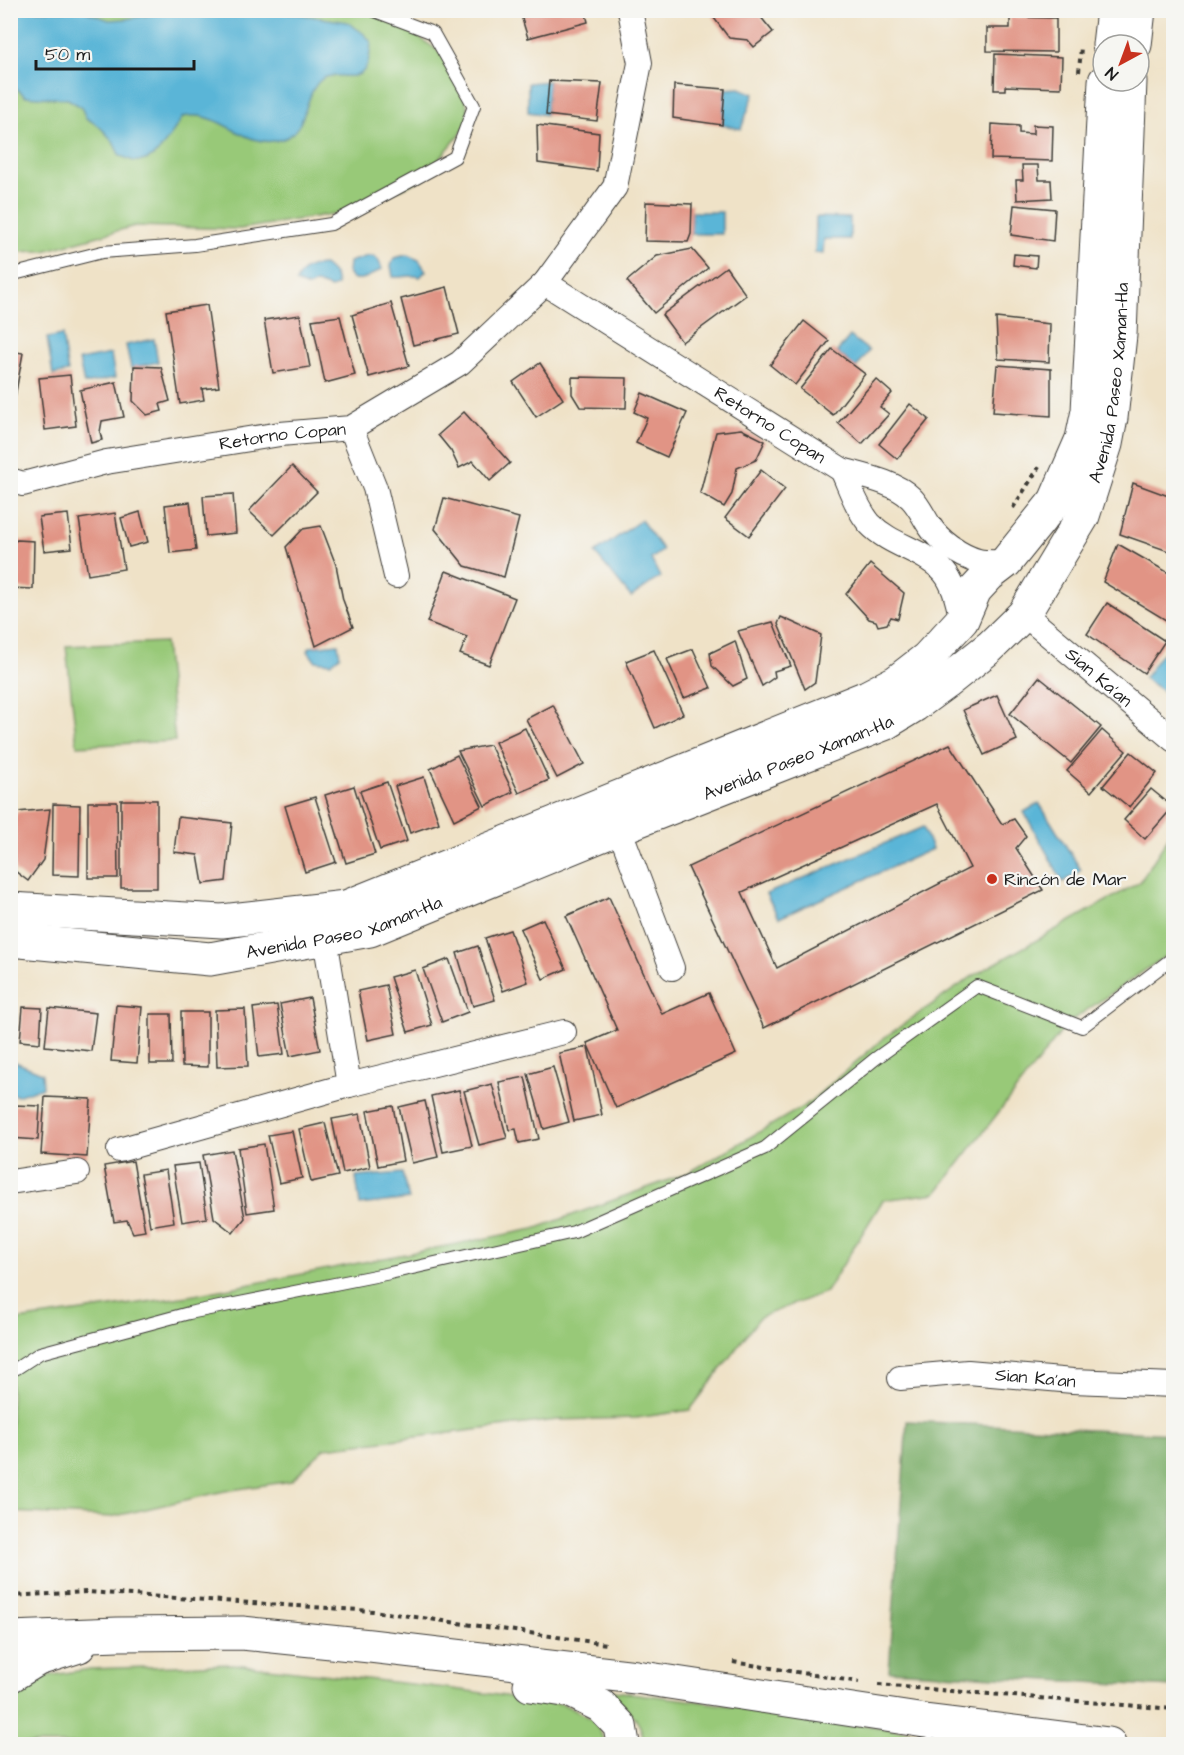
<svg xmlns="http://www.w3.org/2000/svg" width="1184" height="1755" font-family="'Architects Daughter',sans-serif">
<rect width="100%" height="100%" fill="#f6f6f2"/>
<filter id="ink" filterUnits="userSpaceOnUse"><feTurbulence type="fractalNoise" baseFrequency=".0167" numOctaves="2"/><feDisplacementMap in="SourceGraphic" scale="12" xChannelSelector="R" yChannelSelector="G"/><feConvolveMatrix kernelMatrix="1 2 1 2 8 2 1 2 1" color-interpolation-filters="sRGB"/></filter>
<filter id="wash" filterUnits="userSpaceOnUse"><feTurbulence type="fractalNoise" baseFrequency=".008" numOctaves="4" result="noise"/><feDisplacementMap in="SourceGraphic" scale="24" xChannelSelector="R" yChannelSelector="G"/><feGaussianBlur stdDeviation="1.35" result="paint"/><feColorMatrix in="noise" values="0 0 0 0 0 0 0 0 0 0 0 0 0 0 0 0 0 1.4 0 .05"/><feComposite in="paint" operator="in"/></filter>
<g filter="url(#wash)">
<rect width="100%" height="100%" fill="#efe2c7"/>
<g fill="#98c978" stroke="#5a724a" stroke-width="1.5">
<polygon points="10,11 383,11 456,64 471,121 423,179 351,211 240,229 135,226 44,251 11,252"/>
<polygon points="165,642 175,741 77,746 66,646"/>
<polygon points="1173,830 1173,951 1068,1023 936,1193 883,1200 826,1292 760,1317 690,1410 636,1418 557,1420 325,1448 291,1481 225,1491 111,1517 11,1512 11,1321 189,1296 534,1229 688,1173 806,1105 885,1037 973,976 1140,882"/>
<polygon points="233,1664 446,1688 563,1704 594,1720 606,1744 11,1744 11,1708 17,1696 40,1677 90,1669"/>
<path d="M 597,1689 L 689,1700 L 998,1744 L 644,1744 C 642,1715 621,1702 597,1689 Z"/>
</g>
<polygon fill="#7aad68" stroke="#4b6442" stroke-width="1.5" points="907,1421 1173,1434 1173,1687 889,1671"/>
<g fill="#5ab5d7" stroke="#3b687a" stroke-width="1.5">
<path d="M 11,10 L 84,11 L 109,20 L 126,19 L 174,11 L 279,11 L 347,22 L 363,33 L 371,42 C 370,55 369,74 354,76 C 346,77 339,75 331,76 C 327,77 325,77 322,79 C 303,93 309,130 283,139 C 243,152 222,108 183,117 C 171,132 158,165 134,161 C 130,160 125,157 120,156 L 112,140 L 99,126 L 86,118 L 81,107 L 68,99 L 25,96 L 16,88 L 11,86 Z"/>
<polygon points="549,81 546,115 528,112 528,83"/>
<polygon points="740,88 754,94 741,129 722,125 725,89"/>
<polygon points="692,212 722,212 722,234 691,234"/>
<polygon points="816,217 850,218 850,239 824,239 823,254 815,253"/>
<path d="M 407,255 L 419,260 L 426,271 L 420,277 C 411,274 403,278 393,277 L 391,266 L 394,258 Z"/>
<path d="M 368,256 C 378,256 379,260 382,269 C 371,275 364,282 351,278 L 348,272 L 349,262 Z"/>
<path d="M 324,265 C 331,271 337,275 337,286 L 331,288 L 316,283 L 308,287 L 296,282 C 302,268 309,266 324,265 Z"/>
<polygon points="62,335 68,372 53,375 47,338"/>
<polygon points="850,336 869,351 856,368 837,352"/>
<polygon points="154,339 158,362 131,368 126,345"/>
<polygon points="111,354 115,378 84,384 79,360"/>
<polygon points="641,520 663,550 651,559 660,577 631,597 595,553"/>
<polygon points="338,644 340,656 331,663 315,661 308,651 310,647"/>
<polygon points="1162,653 1173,662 1173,679 1164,692 1144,678"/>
<polygon points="1039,803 1081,870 1063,882 1024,812"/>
<polygon points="923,827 932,849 779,918 766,894"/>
<polygon points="13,1061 42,1073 43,1087 17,1096 11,1093 11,1063"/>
<polygon points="402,1173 409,1199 360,1205 356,1177"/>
</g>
<g id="blocks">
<g fill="#e19485" fill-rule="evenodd">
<polygon points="529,10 585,10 588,22 528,38 522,19"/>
<polygon points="708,10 755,10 773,32 754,47 748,40 729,38"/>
<polygon points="1010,17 1056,18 1056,52 987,51 987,28 1010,28"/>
<polygon points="995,54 1062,57 1061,88 1005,86 1005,90 994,90"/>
<polygon points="549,81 602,83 597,121 546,115"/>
<polygon points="674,85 725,89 722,125 673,118"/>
<polygon points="992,124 1019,126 1019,133 1033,134 1033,125 1053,126 1052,161 991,159"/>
<polygon points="537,125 599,133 597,171 538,163"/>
<polygon points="1022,165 1038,165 1039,180 1051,180 1052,198 1017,200 1016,180 1023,180"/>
<polygon points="646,202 692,204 691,234 688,242 645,241"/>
<polygon points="1014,205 1055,209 1053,241 1011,235"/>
<polygon points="692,249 708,268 654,313 627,281 657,256"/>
<polygon points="1014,254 1037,256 1036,268 1013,265"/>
<polygon points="726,267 746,295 682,342 662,315"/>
<polygon points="447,287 459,334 413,345 401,299"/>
<polygon points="391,303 409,366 369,377 352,315"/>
<polygon points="207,305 219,387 202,389 204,400 180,404 166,311"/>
<polygon points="300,315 310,367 273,373 264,320"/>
<polygon points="340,316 355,375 325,383 312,320"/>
<polygon points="996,318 1050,324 1049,362 998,359"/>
<polygon points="804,321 829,341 795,385 770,365"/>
<polygon points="832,349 865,374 833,415 800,389"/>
<polygon points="10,351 23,353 12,414 10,414"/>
<polygon points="540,363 563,399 536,417 513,382"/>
<polygon points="997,365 1051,369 1051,416 993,412"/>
<polygon points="134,366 161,367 170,401 160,404 162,411 147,415 133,401"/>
<polygon points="70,375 76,426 45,430 39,378"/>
<polygon points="572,377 627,378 626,408 580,407 572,394"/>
<polygon points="876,379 892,393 880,407 889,414 862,444 838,423"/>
<polygon points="116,382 124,417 102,421 100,432 102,440 91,443 80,390"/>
<polygon points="642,393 687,413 667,457 636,443 647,418 634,412"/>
<polygon points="910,404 929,419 897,459 879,444"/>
<polygon points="464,412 510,463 490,481 473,461 459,468 451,451 438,435"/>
<polygon points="741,429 765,441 756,460 737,468 732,494 724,507 700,493 716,432"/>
<polygon points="292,466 317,492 274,535 249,511"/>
<polygon points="761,470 785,489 749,536 725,518"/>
<polygon points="1133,483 1174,498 1174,553 1120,534"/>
<polygon points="233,494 236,533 206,536 203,496"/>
<polygon points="444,498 519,518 504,577 465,566 435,529"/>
<polygon points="190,502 196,550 170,553 165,505"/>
<polygon points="140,512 148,542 129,547 121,518"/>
<polygon points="115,513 124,569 88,575 79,519"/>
<polygon points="68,514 72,548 44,551 39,517"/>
<polygon points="321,526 336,565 343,600 353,627 316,646 286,547 303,529"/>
<polygon points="17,540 34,541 33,589 10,588 10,545"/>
<polygon points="1118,544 1174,576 1174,625 1103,582"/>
<polygon points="870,564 904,593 898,619 891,617 887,624 878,626 876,621 869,619 846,594"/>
<polygon points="446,571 515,598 489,665 460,654 467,637 427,622"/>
<polygon points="1107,603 1165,641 1144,673 1087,634"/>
<polygon points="781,617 821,635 815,682 805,689 778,624"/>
<polygon points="773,622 791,666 774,671 775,677 762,686 738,631"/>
<polygon points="735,641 747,679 733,686 712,666 710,653"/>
<polygon points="693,649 711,688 684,698 667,659"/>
<polygon points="654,650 683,714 655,728 626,661"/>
<polygon points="1039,677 1101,727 1071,763 1010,714"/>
<polygon points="997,695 1017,740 984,755 963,710"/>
<polygon points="553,705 584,764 557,778 526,719"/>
<polygon points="525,728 549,780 519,793 495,742"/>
<polygon points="1102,730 1126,751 1091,792 1067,771"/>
<path d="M 950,744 L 1002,824 L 1014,819 L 1026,836 L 1016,848 L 1043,890 L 764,1028 L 688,867 ZM 937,804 L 970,868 L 777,968 L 742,892 Z"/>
<polygon points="490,745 513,792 485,806 458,751"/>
<polygon points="1131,752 1157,773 1129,807 1103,786"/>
<polygon points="457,755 482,806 454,820 430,769"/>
<polygon points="424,777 439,823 410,833 395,786"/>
<polygon points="387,782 407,841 380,850 360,791"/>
<polygon points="354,786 375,854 346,863 325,795"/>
<polygon points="1151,789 1173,807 1145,839 1124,820"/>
<polygon points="315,797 336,862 305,872 285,806"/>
<rect x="121" y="800" width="36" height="88"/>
<polygon points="88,802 117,802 118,878 88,878"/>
<polygon points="53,804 80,805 79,876 52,875"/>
<polygon points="50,809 43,860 28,881 15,871 10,829 17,812"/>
<polygon points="178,817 232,823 226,881 203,884 198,855 174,852"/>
<polygon points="609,897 662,1014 709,993 736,1054 616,1108 587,1043 617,1030 566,916"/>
<polygon points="543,919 566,969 543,979 520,929"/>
<polygon points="510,930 528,982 503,991 485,938"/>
<polygon points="478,946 495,1000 473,1006 457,953"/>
<polygon points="449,959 468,1012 442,1022 423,969"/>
<polygon points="415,970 432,1025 408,1032 390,977"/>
<polygon points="386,985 396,1034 368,1040 358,991"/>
<polygon points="310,998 320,1050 290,1056 280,1004"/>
<polygon points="116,1005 142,1007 137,1063 111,1061"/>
<polygon points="277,1005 284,1054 259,1057 253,1008"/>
<polygon points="10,1006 15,1007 13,1041 10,1041"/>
<polygon points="23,1007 42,1008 40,1043 20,1041"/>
<polygon points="49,1008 96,1013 91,1051 45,1046"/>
<polygon points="245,1009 248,1066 217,1067 215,1010"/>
<polygon points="181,1012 208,1012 208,1067 182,1066"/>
<polygon points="150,1014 171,1014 172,1064 150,1064"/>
<polygon points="588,1047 602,1115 574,1121 559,1053"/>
<polygon points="553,1067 569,1122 544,1129 528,1074"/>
<polygon points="525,1077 539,1139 519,1143 516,1129 509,1130 499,1082"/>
<polygon points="492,1084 507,1138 479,1145 464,1091"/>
<polygon points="459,1090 472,1146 443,1152 431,1096"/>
<polygon points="45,1097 91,1099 87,1157 41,1154"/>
<polygon points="425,1101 438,1157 412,1163 399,1107"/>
<polygon points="14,1105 40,1106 38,1140 11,1138"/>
<polygon points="393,1106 403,1161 378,1166 367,1111"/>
<polygon points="360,1114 370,1167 343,1173 332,1119"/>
<polygon points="325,1123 338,1176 311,1182 299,1129"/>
<polygon points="292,1131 302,1178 279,1183 268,1135"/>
<polygon points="264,1144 274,1209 247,1213 238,1148"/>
<polygon points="232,1150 245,1218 233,1233 214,1218 203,1155"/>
<polygon points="133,1161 145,1231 133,1233 127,1220 114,1222 104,1166"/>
<polygon points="199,1163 207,1218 182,1222 173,1166"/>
<polygon points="166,1170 174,1222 150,1226 141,1174"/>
</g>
</g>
</g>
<g filter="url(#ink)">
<use href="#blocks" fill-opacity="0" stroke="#3c3a36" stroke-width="1.5"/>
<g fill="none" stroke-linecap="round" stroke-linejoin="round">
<g stroke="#3c3a36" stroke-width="14">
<g id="lane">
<polyline points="10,275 102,252 195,245 331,224 455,157 474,106 433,33 372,10"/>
<polyline points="10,1370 17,1368 40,1353 189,1313 390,1273 574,1232 765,1148 875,1059 977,986 1082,1027 1174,957"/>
</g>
</g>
<g stroke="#3c3a36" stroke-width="26">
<g id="street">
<path id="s1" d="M 545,283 L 842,470 C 863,476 895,482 911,498 C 919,506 923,516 929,525 C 939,541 960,556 978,561 C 987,563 997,562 1006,562"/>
<polyline points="351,428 375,488 396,576"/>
<path d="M 842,470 C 850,487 857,509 870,524 C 891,546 924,550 944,572 C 955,585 958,604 962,620"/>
<path id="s2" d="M 10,480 L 23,484 L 106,462 L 280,434 L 351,428 L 460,363 L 545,283 L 615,187 L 640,63 L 630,10"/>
<path id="s3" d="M 1024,614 L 1174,740"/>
<polyline points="619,828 672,968"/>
<polyline points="325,938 349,1085"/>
<polyline points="119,1150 349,1085 564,1032"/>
<polyline points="10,1182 77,1172"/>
<path id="s4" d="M 900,1378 L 968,1372 L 1073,1381 L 1174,1385"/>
</g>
</g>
<g stroke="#3c3a36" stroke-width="35">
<g id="secondary">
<polyline points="1109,45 1113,10"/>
<polyline points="1135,45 1139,10"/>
<polyline points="10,909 222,921 346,907 867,697 896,682 927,658 962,620 975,590 989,575 1006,562 1055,501 1082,439 1088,411 1105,81"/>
<path id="s5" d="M 10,940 L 210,959 L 370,930 L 619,828 L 884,724 L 915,705 L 945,683 L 990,647 L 1024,614 L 1083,516 L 1106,444 L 1111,418 L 1120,335 L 1130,81"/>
</g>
</g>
<g stroke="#3c3a36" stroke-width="35">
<g id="highway">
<polyline points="10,1638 118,1634 242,1633 370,1646 636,1677 925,1721 1109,1744"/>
<polyline points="10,1676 38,1659 79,1646"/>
<polyline points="530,1685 571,1691 601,1706 620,1726 623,1744"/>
</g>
</g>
<g stroke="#3c3a36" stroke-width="4" stroke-dasharray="4.5 4.5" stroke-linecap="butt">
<polyline points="1079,72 1081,47"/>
<polyline points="1013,508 1039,467"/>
<polyline points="10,1596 87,1592 373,1611 607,1644"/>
<polyline points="733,1662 859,1682"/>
<polyline points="878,1685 1174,1709"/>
</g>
<use href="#lane" stroke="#fff" stroke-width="12"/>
<use href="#street" stroke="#fff" stroke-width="24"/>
<use href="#secondary" stroke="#fff" stroke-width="33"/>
<use href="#highway" stroke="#fff" stroke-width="33"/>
</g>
</g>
<circle fill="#c8321e" stroke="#f6f6f2" stroke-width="2" cx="992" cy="879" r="6"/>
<g text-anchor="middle" stroke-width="4.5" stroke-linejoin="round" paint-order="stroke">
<g font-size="18" fill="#1c1c1c" stroke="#f6f6f2">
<text dy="6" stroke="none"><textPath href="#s5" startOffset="1347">Avenida Paseo Xaman-Ha</textPath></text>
<text dy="6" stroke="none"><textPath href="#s1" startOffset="266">Retorno Copan</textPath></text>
<text dy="6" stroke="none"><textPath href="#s2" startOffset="278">Retorno Copan</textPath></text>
<text dy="6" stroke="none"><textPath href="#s3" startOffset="98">Sian Ka'an</textPath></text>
<text dy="6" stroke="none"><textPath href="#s5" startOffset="825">Avenida Paseo Xaman-Ha</textPath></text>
<text dy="6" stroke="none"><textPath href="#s5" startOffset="339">Avenida Paseo Xaman-Ha</textPath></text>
<text dy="6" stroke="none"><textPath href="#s4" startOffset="136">Sian Ka'an</textPath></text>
</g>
<g font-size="18" fill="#1c1c1c" stroke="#f6f6f2" text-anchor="start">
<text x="1004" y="885">Rincón de Mar</text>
</g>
</g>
<rect width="1184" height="1755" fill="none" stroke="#f6f6f2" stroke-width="36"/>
<g transform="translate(1121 63) rotate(221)"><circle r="28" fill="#f6f6f2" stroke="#9f9f9c" stroke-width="1.5"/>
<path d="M0-4.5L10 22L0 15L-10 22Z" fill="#c8321e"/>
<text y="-9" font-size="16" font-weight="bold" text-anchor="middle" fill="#1c1c1c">N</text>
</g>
<path d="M36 60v9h158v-9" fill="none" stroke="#1c1c1c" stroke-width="3"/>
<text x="45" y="60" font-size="18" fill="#1c1c1c" stroke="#f6f6f2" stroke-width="4.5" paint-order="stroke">50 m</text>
</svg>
